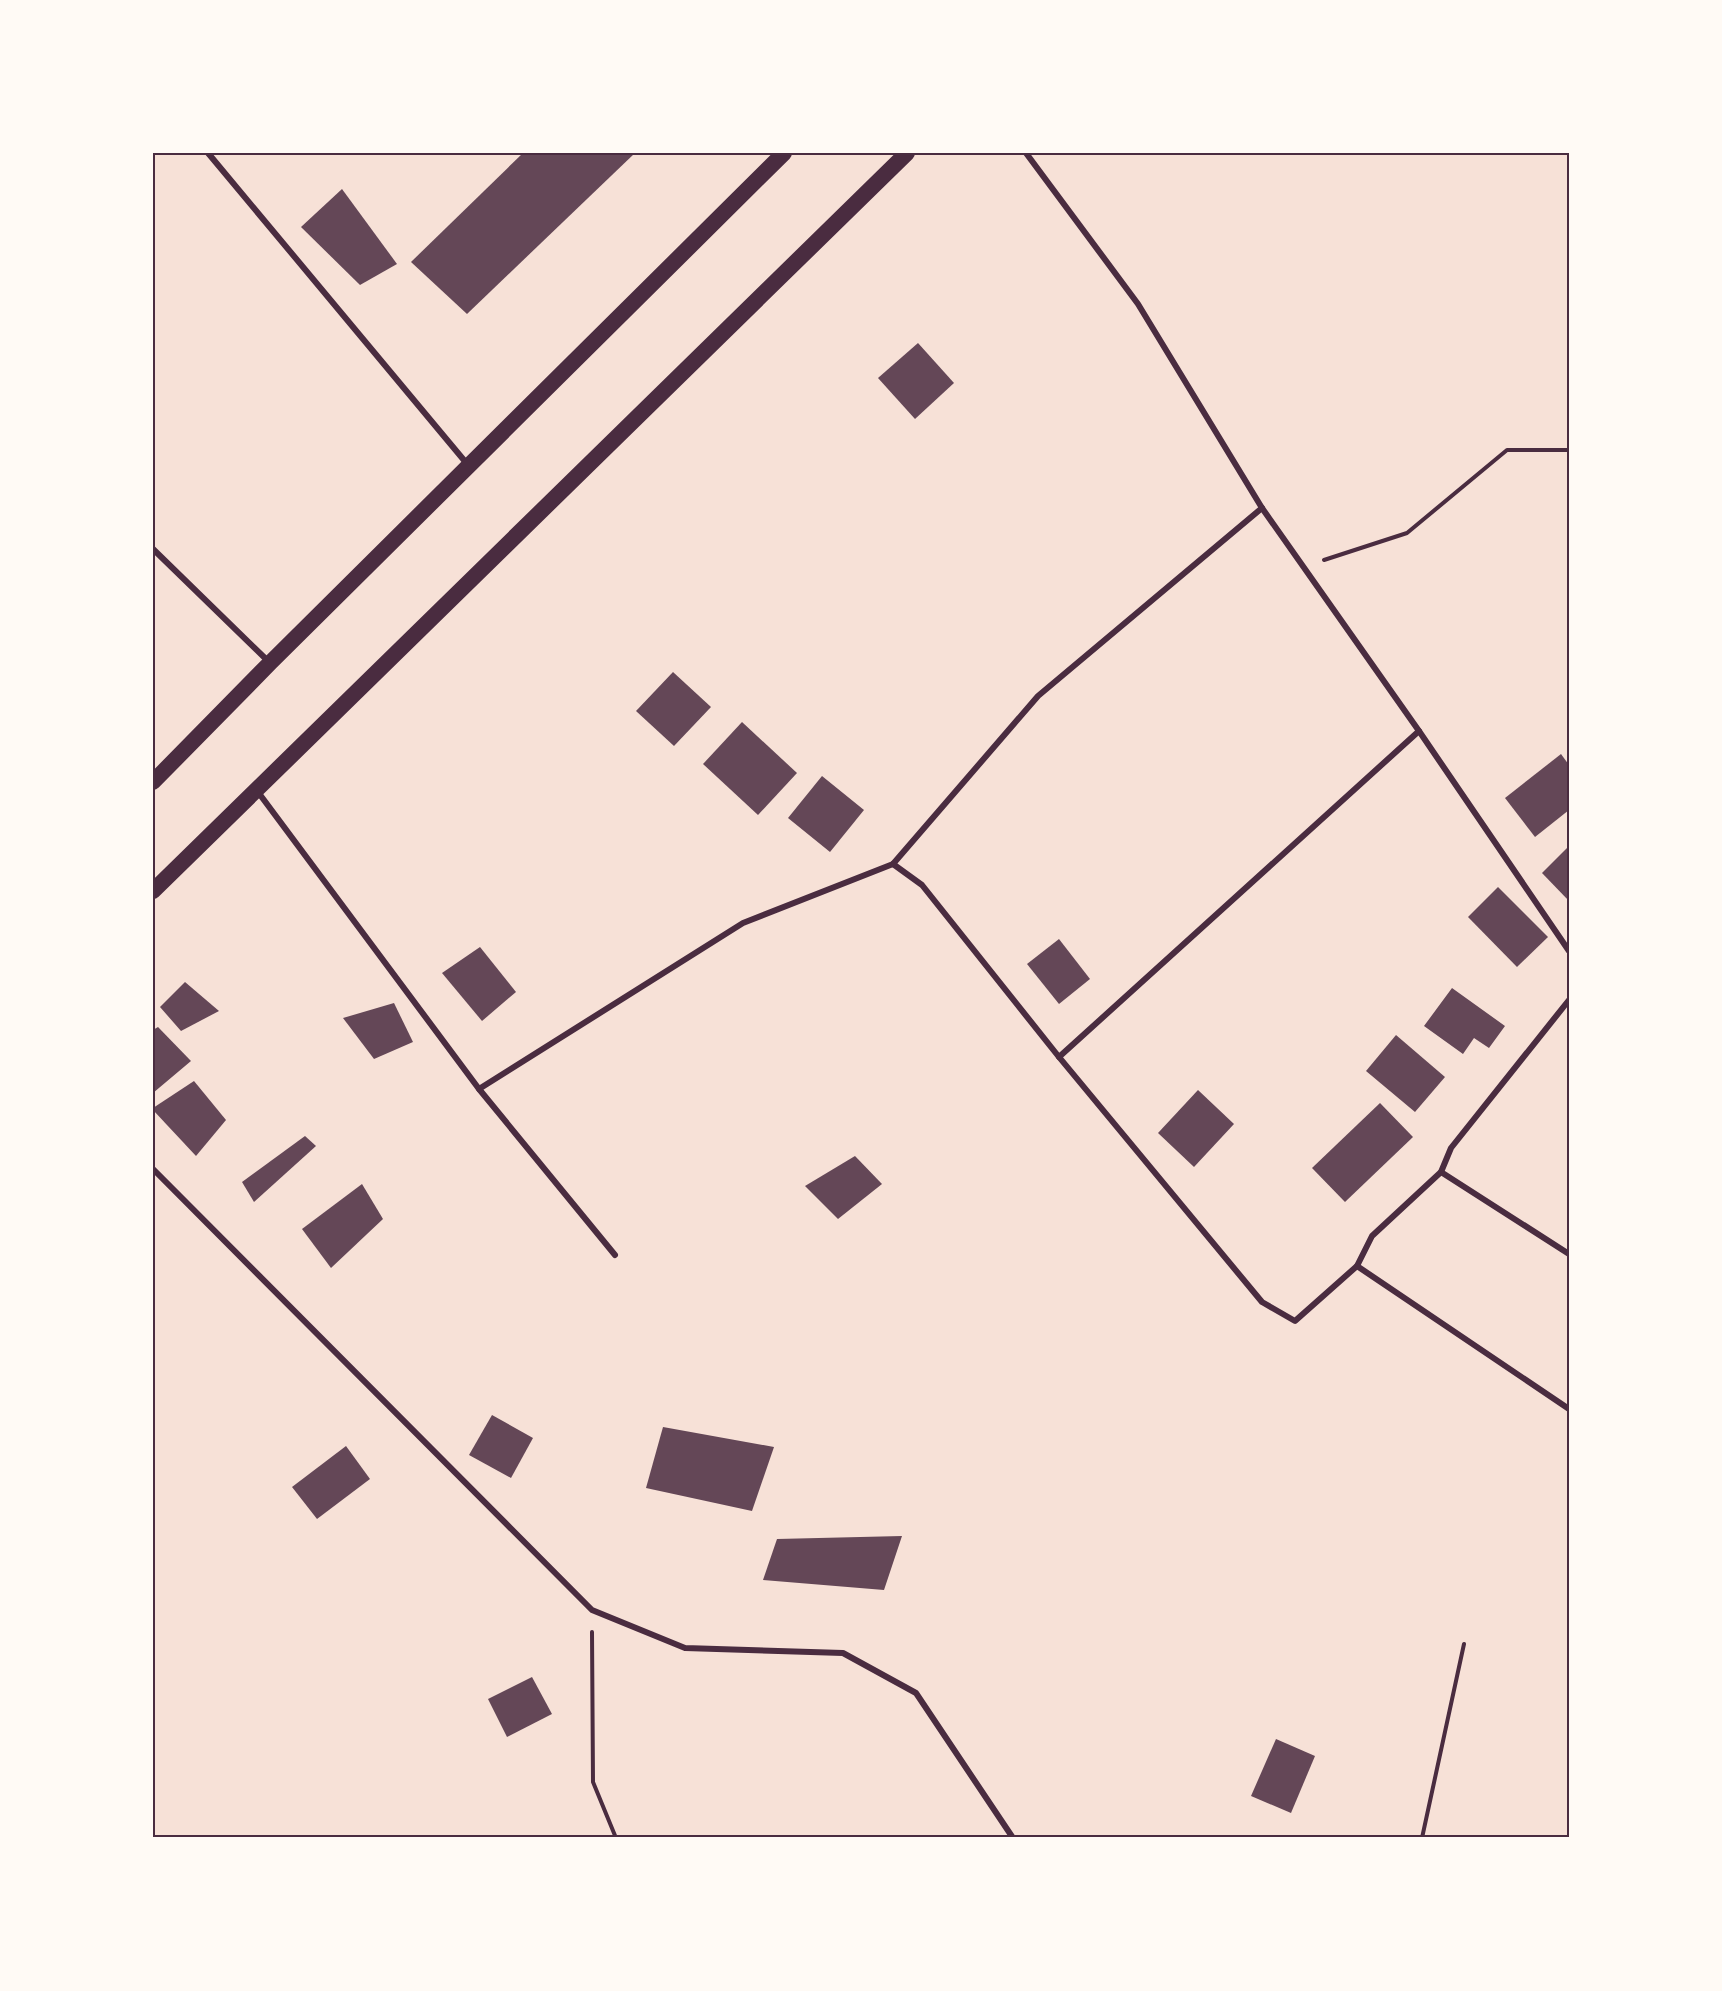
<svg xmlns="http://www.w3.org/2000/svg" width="1722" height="1991" font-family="Rubik,sans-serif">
<rect width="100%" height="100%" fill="#f7e1d7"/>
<g fill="#644757">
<polygon points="523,153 635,153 467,314 411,262"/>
<polygon points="342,189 397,264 360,285 301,227"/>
<polygon points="918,343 954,383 915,419 878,378"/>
<polygon points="673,672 711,707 674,746 636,711"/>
<polygon points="742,722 797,773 758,815 703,764"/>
<polygon points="1561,754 1569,765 1569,810 1535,837 1505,798"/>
<polygon points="822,776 864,810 830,852 788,818"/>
<polygon points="1569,846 1569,901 1542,873"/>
<polygon points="1498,887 1548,937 1517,967 1468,917"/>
<polygon points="1059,939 1090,979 1059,1004 1027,964"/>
<polygon points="480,947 516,992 482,1021 442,973"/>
<polygon points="185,982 219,1011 181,1031 160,1007"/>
<polygon points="1452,988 1505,1026 1489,1048 1474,1038 1463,1054 1424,1026"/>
<polygon points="394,1003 413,1042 374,1059 343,1018"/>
<polygon points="158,1027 191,1061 153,1093 153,1030"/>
<polygon points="1396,1035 1445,1077 1415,1112 1366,1071"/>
<polygon points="194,1081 226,1120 196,1156 153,1110 153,1108"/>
<polygon points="1198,1090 1234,1124 1194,1167 1158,1133"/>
<polygon points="1380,1103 1413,1137 1345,1202 1312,1168"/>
<polygon points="305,1136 316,1146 254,1202 242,1182"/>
<polygon points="855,1156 882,1184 838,1219 805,1186"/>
<polygon points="362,1184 383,1219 331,1268 302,1229"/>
<polygon points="492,1415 533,1438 511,1478 469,1455"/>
<polygon points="663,1427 774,1447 752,1511 646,1488"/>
<polygon points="346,1446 370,1479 317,1519 292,1487"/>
<polygon points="902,1536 884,1590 763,1580 777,1539"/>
<polygon points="532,1677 552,1714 507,1737 488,1699"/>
<polygon points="1276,1739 1315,1756 1291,1813 1251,1796"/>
</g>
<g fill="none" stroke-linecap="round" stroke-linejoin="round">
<g stroke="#4a2c40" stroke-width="4">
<polyline points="1324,560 1407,533 1507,450 1569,450"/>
<polyline points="592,1632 593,1782 616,1838"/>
<polyline points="1422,1838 1464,1644"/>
</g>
<g stroke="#4a2c40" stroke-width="6">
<polyline points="208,153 468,465"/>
<polyline points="1026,153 1138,304 1262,508 1419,731 1569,951"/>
<polyline points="153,549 269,662"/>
<polyline points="258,792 479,1089 615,1255"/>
<polyline points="893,864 922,885 1059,1057 1262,1302 1295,1321 1357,1266 1372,1236 1441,1172 1451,1148 1569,1000"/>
<polyline points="1059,1057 1419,731"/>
<polyline points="479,1089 743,923 893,864 1038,696 1262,508"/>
<polyline points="153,1169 592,1610 685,1648 843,1653 916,1693 1013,1838"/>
<polyline points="1441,1172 1569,1254"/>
<polyline points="1357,1266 1569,1409"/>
</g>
<g stroke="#4a2c40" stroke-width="16">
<polyline points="153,782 270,663 784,153"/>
<polyline points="153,891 907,153"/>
</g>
</g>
<rect width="1722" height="1991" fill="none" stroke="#fffaf5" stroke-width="309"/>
<rect x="154" y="154" width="1414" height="1682" fill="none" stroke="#4a2c40" stroke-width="2"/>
</svg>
